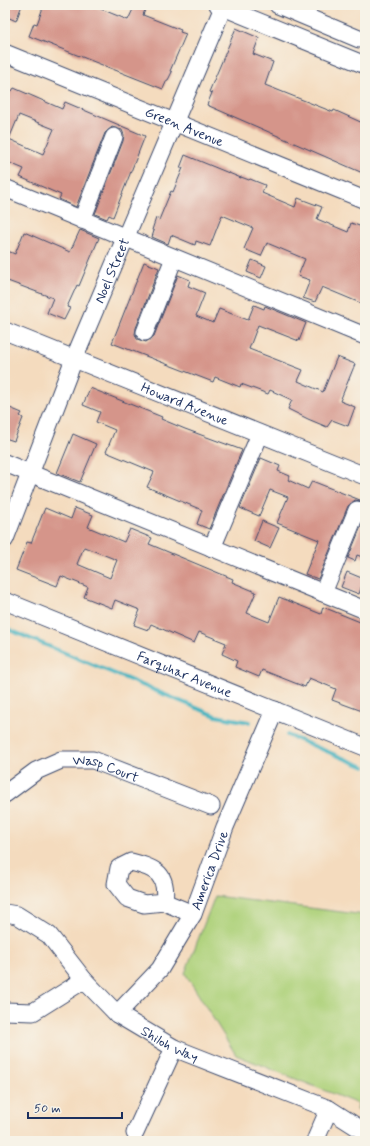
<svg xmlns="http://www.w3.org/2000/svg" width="370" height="1146" font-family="Mynerve,sans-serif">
<rect width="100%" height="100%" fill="#f7f3e8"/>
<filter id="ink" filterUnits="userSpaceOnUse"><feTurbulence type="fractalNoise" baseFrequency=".025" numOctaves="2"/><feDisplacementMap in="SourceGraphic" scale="8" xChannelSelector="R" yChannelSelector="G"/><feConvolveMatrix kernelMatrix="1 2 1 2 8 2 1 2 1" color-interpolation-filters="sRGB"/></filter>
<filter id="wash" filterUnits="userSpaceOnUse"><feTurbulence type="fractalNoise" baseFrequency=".012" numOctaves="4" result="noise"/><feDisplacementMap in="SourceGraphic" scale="16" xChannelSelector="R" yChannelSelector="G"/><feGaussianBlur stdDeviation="0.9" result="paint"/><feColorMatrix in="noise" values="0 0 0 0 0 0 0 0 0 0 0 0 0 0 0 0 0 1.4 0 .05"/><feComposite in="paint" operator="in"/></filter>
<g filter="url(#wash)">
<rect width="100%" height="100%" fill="#f4dbbe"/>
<polygon fill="#afd27b" stroke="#65806c" points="215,896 365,915 365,1112 357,1109 358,1104 236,1055 185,973"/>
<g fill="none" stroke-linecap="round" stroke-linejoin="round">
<g stroke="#45b3c0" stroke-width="4">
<polyline points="5,628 216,716 249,722"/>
<polyline points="287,735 365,767"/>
</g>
</g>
<g id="blocks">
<g fill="#d5958a" fill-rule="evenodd">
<polygon points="8,5 22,5 16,21 5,16"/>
<polygon points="44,5 91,5 128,20 135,5 147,5 143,15 181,30 180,32 186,34 170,71 172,72 168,80 167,80 163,89 29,36 34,23 37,24"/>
<polygon points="236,28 259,38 253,54 273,62 265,85 333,112 334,110 365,124 365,174 207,105 212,93 209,92"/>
<path d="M 5,88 L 12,91 L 14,88 L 62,109 L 65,102 L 145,136 L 113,217 L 109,215 L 107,219 L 95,214 L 123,141 L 124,135 L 122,130 L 112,127 L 105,133 L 76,207 L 59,199 L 61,195 L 20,177 L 24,169 L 5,161 ZM 19,115 L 54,129 L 43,154 L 9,139 Z"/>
<polygon points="185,155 241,178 241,177 249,180 250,179 265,185 262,193 295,207 298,198 322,207 317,219 348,232 351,223 365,228 365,305 322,287 315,302 303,298 310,280 298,276 305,259 267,243 261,256 244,249 253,228 222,215 210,246 196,241 195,245 171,235 168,244 152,237 154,231 152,230 156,218 159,220 171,191 173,192 183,168 180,168"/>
<polygon points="80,230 99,238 79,286 77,285 67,307 70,308 64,320 47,313 53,298 5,280 5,250 15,254 24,232 70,252"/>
<polygon points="252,260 266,266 261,278 247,272"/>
<polygon points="144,262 159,268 136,328 135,334 137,339 146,342 154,336 178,275 190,280 188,286 205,293 196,316 213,323 219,309 248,320 254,305 264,309 265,306 306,323 299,341 258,325 249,349 303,370 298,381 323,392 337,357 355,364 340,401 355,407 348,426 332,420 327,427 308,419 288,409 292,400 270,390 268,394 241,384 240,387 215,377 213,382 112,343"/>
<polygon points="90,388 162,417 161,419 185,429 242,450 209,529 197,524 202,510 147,487 154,472 106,452 115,430 96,422 100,412 83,405"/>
<polygon points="5,406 22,413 20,416 23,418 14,441 5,438"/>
<polygon points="73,434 96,444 80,482 57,473"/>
<polygon points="261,458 280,466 278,471 290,476 288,480 308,489 312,481 365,502 365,504 360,501 355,500 348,506 318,579 305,574 319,540 277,523 288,497 270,490 259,516 240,508"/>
<path d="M 45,508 L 71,519 L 75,508 L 93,515 L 88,527 L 124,542 L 130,529 L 152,538 L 149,544 L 233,579 L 232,582 L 256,592 L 247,613 L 269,622 L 279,597 L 321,614 L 323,607 L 365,624 L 365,712 L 332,700 L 336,689 L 309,678 L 305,687 L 262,670 L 259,677 L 235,667 L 237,661 L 222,654 L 226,643 L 199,632 L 194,643 L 151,624 L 148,630 L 134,625 L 140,610 L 115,600 L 112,608 L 84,597 L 88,587 L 61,576 L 57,586 L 16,570 L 27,542 L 31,543 ZM 84,547 L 117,560 L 110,578 L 77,564 Z"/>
<polygon points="365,517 365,558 357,555 355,561 348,558"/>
<polygon points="262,521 279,528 270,548 254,541"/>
<polygon points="347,572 364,579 359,594 341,587"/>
</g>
</g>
</g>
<g filter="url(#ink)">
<use href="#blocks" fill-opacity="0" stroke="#3c496c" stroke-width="1"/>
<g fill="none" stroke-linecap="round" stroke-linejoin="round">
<g stroke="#3c496c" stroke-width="19">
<g id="minor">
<polyline points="218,5 365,65"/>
<polyline points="278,5 359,39"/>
<path id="s1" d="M 5,53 L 365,200"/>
<polyline points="5,188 365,336"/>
<polyline points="82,220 114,137"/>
<path id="s2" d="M 5,331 L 365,476"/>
<polyline points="145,332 174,258"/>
<polyline points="5,463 365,610"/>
<path id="s3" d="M 5,539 L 74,359 L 224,5"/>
<polyline points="212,548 260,434"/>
<polyline points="323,593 357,510"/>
<path id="s4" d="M 5,601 L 365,747"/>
<path id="s5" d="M 5,794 L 36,771 L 61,760 L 93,760 L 211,806"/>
<path d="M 164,902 C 168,874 156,868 131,862 L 119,868 L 116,884 L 127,898 L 144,904 L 164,902 L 193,914"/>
<path id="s6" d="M 5,913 L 17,915 L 49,935 L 84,980 L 117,1014 L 174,1048 L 329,1109 L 365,1132"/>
<polyline points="5,1011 33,1012 84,980"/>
<path id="s7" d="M 117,1014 L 160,969 L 193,914 L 225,827 L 275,710"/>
<polyline points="135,1133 174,1048"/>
<polyline points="315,1141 329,1109"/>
</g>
</g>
<use href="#minor" stroke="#fff" stroke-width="17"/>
</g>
</g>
<g text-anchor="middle" stroke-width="3" stroke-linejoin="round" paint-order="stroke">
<g font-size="14" fill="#1b2f5e" stroke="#f7f3e8">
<text dy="5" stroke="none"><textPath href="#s1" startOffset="194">Green Avenue</textPath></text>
<text dy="5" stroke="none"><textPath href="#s3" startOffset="289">Noel Street</textPath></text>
<text dy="5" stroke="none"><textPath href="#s2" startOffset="194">Howard Avenue</textPath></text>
<text dy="5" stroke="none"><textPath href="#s4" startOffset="194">Farquhar Avenue</textPath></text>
<text dy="5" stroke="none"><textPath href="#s5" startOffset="112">Wasp Court</textPath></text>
<text dy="5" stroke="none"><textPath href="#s7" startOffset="173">America Drive</textPath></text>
<text dy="5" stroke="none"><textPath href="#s6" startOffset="215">Shiloh Way</textPath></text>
</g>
</g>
<rect width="370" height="1146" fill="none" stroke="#f7f3e8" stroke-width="20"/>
<path d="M28 1112v6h94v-6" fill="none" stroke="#1b2f5e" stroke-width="2"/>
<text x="34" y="1112" font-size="12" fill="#1b2f5e" stroke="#f7f3e8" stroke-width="3" paint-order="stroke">50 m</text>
</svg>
